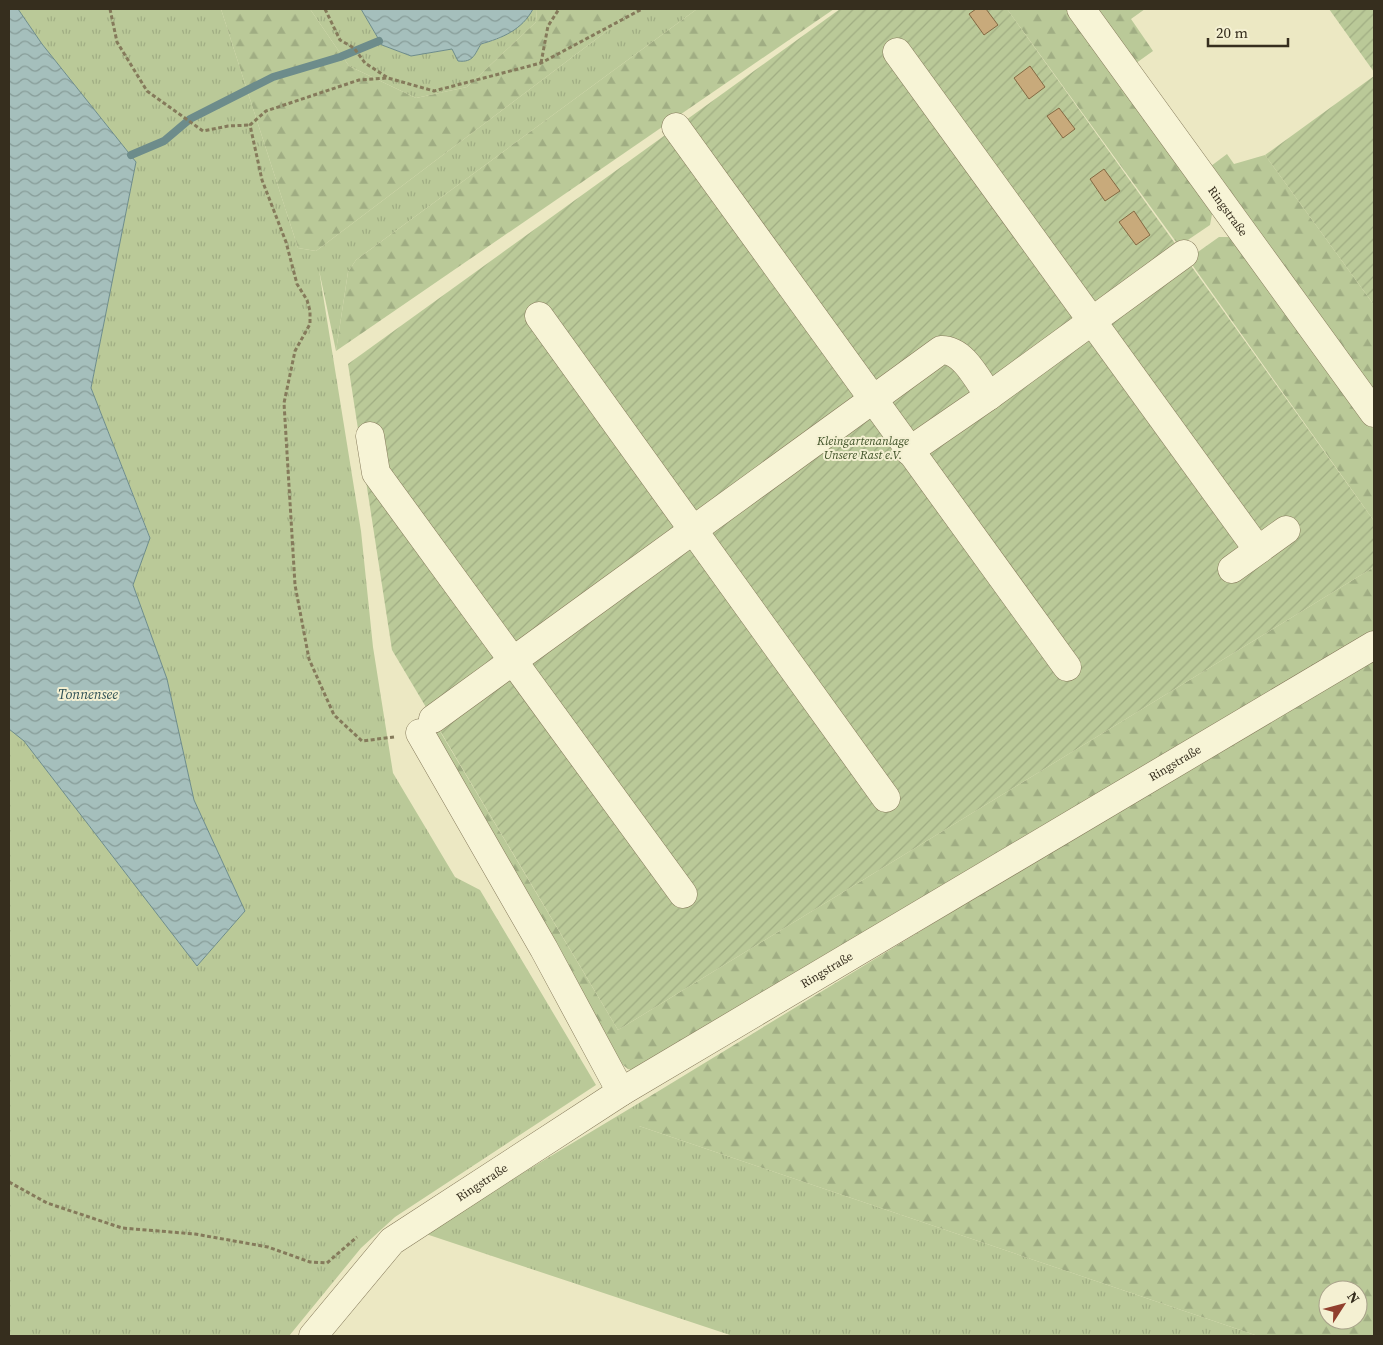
<svg xmlns="http://www.w3.org/2000/svg" width="1383" height="1345" font-family="'Source Serif 4',serif">
<defs>
<pattern id="grass-tufts" width="24" height="20" patternUnits="userSpaceOnUse" patternTransform="scale(1.25)"><rect width="24" height="20" fill="#bac998"/><path d="M3 7l-1-3M5 7V3M7 7l1-3M15 17l-1-3M17 17v-4M19 17l1-3" fill="none" stroke="#a0ad83"/></pattern>
<pattern id="forest-firs" width="22" height="20" patternUnits="userSpaceOnUse" patternTransform="scale(1.25)"><rect width="22" height="20" fill="#bac998"/><path d="M5 1l3.5 6h-7zM16 11l3.5 6h-7z" fill="#a0ad83"/></pattern>
<pattern id="garden-furrows" width="10" height="10" patternUnits="userSpaceOnUse" patternTransform="scale(1.25)"><rect width="10" height="10" fill="#bac998"/><path d="M-1 1l2-2M0 10L10 0M9 11l2-2" fill="none" stroke="#a0ad83"/></pattern>
<pattern id="water-waves" width="16" height="10" patternUnits="userSpaceOnUse" patternTransform="scale(1.25)"><rect width="16" height="10" fill="#a5bfbc"/><path d="M0 5q4-4 8 0t8 0" fill="none" stroke="#879c98"/></pattern>
</defs>
<rect width="100%" height="100%" fill="#ece8c3"/>
<g fill="url(#grass-tufts)">
<polygon points="18,9 221,9 298,248 316,251 636,9 697,9 356,260 348,272 336,351 319,270 361,531 373,647 393,773 455,877 480,890 596,1085 395,1217 361,1248 289,1336 9,1336 9,729 24,741 197,966 245,911 194,800 167,679 133,585 150,537 91,388 136,162 42,44"/>
<polygon points="310,9 361,9 382,45 411,56 452,49 455,53 500,38 533,9 537,9 536,22 467,87 416,98 349,66"/>
<polygon points="639,1103 639,1126 1258,1336 733,1336 423,1233"/>
</g>
<g fill="url(#forest-firs)" fill-rule="evenodd">
<polygon points="221,9 310,9 349,66 416,98 467,87 536,22 537,9 636,9 316,251 298,248"/>
<polygon points="697,9 834,9 336,351 348,272 356,260"/>
<polygon points="1007,9 1069,9 1213,209 1210,225 1179,246"/>
<polygon points="1090,9 1145,9 1131,19 1153,51 1132,66"/>
<polygon points="1227,154 1234,164 1265,155 1374,305 1374,396 1207,169"/>
<polygon points="1219,237 1234,237 1374,430 1374,521 1188,259"/>
<polygon points="1374,567 1374,633 639,1072 628,1069 619,1062 430,729 435,723 618,1030"/>
<path d="M 1374,660 L 1374,1336 L 1258,1336 L 639,1126 L 639,1103 L 1009,877 ZM 1328,1290 L 1358,1290 L 1358,1320 L 1328,1320 Z"/>
</g>
<g fill="url(#garden-furrows)">
<polygon points="840,9 1007,9 1374,521 1374,567 618,1030 392,650 348,364"/>
<polygon points="1329,9 1374,9 1374,72"/>
<polygon points="1374,76 1374,305 1265,155"/>
</g>
<g fill="url(#water-waves)" stroke="#6d8c8b">
<polygon points="9,9 18,9 42,44 136,162 91,388 150,538 133,585 167,679 194,800 245,911 197,966 24,741 9,729"/>
<path d="M 361,9 L 533,9 C 522,30 502,38 481,44 C 475,53 474,63 458,61 L 452,49 L 411,56 L 382,45 Z"/>
</g>
<g fill="none" stroke-linecap="round" stroke-linejoin="round">
<polyline stroke="#6d8c8b" stroke-width="8" points="131,155 164,141 190,119 273,77 340,57 379,41"/>
</g>
<g fill="#c8aa7b" stroke="#836842">
<polygon points="976,9 986,9 998,25 984,35 969,14"/>
<polygon points="1030,66 1045,87 1029,99 1014,78"/>
<polygon points="1059,108 1075,129 1063,138 1047,116"/>
<polygon points="1104,169 1120,191 1105,201 1090,179"/>
<polygon points="1134,211 1150,235 1136,245 1119,222"/>
</g>
<g fill="none" stroke-linecap="round" stroke-linejoin="round">
<g stroke="#857a5b" stroke-width="29">
<g id="minor">
<path id="s1" d="M 1081,9 L 1374,413"/>
<polyline points="897,52 1258,550"/>
<polyline points="676,127 1067,667"/>
<polyline points="539,316 886,798"/>
<polyline points="370,436 376,473 683,894"/>
<polyline points="909,451 989,396 1184,254"/>
<polyline points="1232,569 1286,530"/>
<path d="M 433,719 L 941,350 C 963,349 977,379 989,396"/>
<polyline points="420,733 544,949 621,1092"/>
<path id="s2" d="M 313,1336 L 392,1241 L 621,1092 L 1374,645"/>
</g>
</g>
<g stroke="#857a5b" stroke-width="3" stroke-dasharray="4 2.5" stroke-linecap="butt">
<polyline points="110,9 117,42 147,91 203,131 228,126 250,125"/>
<polyline points="325,9 340,40 354,48 365,63 388,78"/>
<polyline points="541,63 548,26 559,9"/>
<polyline points="394,737 362,741 334,715 309,659 295,585 284,403 295,351 310,324 310,311 307,300 297,284 286,242 262,180 250,125 266,111 359,80 388,78 434,91 541,63 642,9"/>
<polyline points="9,1182 47,1203 122,1228 195,1234 268,1247 310,1262 327,1263 357,1237"/>
</g>
<use href="#minor" stroke="#f7f4d6" stroke-width="28"/>
</g>
<g text-anchor="middle" stroke-width="4" stroke-linejoin="round" paint-order="stroke">
<g font-size="12" fill="#362e1e" stroke="#f4f0d2">
<text dy="4" stroke="none"><textPath href="#s1" startOffset="250">Ringstraße</textPath></text>
<text dy="4" stroke="none"><textPath href="#s2" startOffset="1041">Ringstraße</textPath></text>
<text dy="4" stroke="none"><textPath href="#s2" startOffset="636">Ringstraße</textPath></text>
<text dy="4" stroke="none"><textPath href="#s2" startOffset="231">Ringstraße</textPath></text>
</g>
<g font-size="12" font-style="italic" fill="#3e5126" stroke="#f4f0d2">
<text x="863" y="445">Kleingartenanlage<tspan x="863" dy="14">Unsere Rast e.V.</tspan></text>
</g>
<g font-size="14" font-style="italic" fill="#2e5055" stroke="#f4f0d2">
<text x="88" y="699">Tonnensee</text>
</g>
</g>
<rect width="1383" height="1345" fill="none" stroke="#362e1e" stroke-width="20"/>
<g transform="translate(1343 1305) rotate(54)"><circle r="24" fill="#f4f0d2" stroke="#a8a28a"/>
<path d="M0-4L9 19L0 12L-9 19Z" fill="#91402e"/>
<text y="-8" font-size="14" font-weight="bold" text-anchor="middle" fill="#362e1e">N</text>
</g>
<path d="M1208 38v8h80v-8" fill="none" stroke="#362e1e" stroke-width="2.5"/>
<text x="1216" y="38" font-size="15" fill="#362e1e" stroke="#f4f0d2" stroke-width="4" paint-order="stroke">20 m</text>
</svg>
